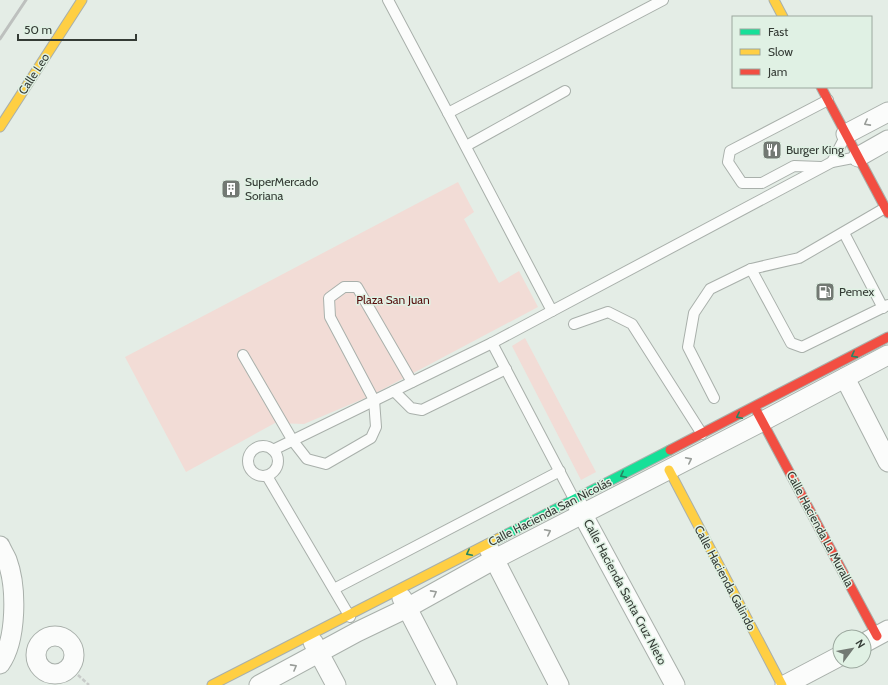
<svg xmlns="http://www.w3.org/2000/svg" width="888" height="685" font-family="Cabin,sans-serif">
<rect width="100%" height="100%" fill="#e4ede6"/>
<g fill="#f2dcd6">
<polygon points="458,182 474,212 464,219 499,283 519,271 538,307 370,396 304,424 275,423 186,472 125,357"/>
<polygon points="525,338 596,472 581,480 512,346"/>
</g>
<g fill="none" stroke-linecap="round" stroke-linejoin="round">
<g stroke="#a9b0ab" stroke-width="12">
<g id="lane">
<polyline points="388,0 448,113"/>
<polyline points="663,0 448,113 552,311 832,162 858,157"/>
<polyline points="466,146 565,91"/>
<polyline points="832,162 846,135"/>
<polyline points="821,167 794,166 762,183 742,183 728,162 730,151 828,100"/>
<polyline points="844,233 883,308"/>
<polyline points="751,269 791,343 802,347 888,305"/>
<polyline points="552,311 492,343 574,499"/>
<polyline points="574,324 608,312 632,324 702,434"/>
<polyline points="243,355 293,441 307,459 326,464 371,438 376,427 374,400 330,317 329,298 344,287 357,287 412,382"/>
<polyline points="394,391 411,408 422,410 506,369"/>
<polyline points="714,398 688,347 694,313 710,289 751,269 799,258 885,208"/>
<circle cx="263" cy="461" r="15"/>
<polyline points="273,450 492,343"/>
<polyline points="267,476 350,617"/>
<polyline points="334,589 560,471"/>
</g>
</g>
<g stroke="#a9b0ab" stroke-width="21">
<g id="street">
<polyline points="846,134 888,112"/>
<polyline points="858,157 888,140"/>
<polyline points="845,378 888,462"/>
<polyline points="577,504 675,685"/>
<path d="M 0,546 C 2,551 5,555 7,560 C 17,587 17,640 0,664"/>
<polyline points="489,549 559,685"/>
<polyline points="402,598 447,685"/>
<circle cx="55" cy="655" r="19"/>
<polyline points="313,642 336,685"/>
<polyline points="864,643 888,630"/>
<polyline points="259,685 357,632 407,608 495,559 763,421 888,355"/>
<polyline points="785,685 840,656"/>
</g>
</g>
<g stroke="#a9b0ab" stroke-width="11">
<polyline id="fast" points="503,536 670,450"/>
</g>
<g stroke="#a9b0ab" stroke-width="11">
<g id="slow">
<polyline points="774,0 783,17"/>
<polyline points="0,127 82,0"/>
<polyline points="669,470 782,685"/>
<polyline points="212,685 503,536"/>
</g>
</g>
<g stroke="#a9b0ab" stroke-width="11">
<g id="jam">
<polyline points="821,87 888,213"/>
<polyline points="755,408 877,636"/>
<polyline points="670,450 888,337"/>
</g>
</g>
<polyline stroke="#c8cbc9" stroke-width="2.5" stroke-dasharray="4 2" stroke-linecap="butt" points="69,667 89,685"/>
<use href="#lane" stroke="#fbfcfb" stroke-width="10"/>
<use href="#street" stroke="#fbfcfb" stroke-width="19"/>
<use href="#fast" stroke="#16e098" stroke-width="9"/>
<use href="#slow" stroke="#ffcf43" stroke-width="9"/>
<use href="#jam" stroke="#f24e42" stroke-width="9"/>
<polyline stroke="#bdc0be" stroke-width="3" points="0,39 26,0"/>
</g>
<defs><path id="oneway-chevron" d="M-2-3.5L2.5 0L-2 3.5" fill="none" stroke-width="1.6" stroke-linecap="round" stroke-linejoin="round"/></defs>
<g stroke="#989c98">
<use href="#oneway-chevron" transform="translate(867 123) rotate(152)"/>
<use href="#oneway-chevron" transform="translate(689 460) rotate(-27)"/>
<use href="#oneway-chevron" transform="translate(548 532) rotate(-27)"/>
<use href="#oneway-chevron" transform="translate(434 593) rotate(-29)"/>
<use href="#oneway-chevron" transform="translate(294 667) rotate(-29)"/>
</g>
<g stroke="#268562">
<use href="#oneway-chevron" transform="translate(854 355) rotate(152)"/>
<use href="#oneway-chevron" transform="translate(739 416) rotate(153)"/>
<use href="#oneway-chevron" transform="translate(623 475) rotate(153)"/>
<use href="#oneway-chevron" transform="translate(469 553) rotate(153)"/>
</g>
<defs>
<g id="restaurant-square" transform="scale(1)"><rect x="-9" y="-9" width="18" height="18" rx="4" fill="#727973" stroke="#e0f1e4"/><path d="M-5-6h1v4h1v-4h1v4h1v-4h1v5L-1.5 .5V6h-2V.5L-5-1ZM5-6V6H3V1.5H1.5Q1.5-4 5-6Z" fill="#fff"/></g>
<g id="building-square" transform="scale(1)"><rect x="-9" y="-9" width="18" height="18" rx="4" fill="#727973" stroke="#e0f1e4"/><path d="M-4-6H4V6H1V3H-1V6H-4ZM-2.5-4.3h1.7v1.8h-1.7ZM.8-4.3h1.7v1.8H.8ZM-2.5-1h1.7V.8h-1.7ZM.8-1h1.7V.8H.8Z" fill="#fff"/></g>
<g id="fuel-square" transform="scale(1)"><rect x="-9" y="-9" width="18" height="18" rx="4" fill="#727973" stroke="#e0f1e4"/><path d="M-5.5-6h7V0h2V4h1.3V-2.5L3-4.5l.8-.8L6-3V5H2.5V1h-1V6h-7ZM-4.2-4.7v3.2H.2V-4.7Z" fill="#fff"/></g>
</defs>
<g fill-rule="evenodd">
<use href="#restaurant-square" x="772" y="150"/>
<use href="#building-square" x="231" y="189"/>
<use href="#fuel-square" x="825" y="292"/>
</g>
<g text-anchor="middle" stroke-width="3" stroke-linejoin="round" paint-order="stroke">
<g font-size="12" fill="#343b35" stroke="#e0f1e4">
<text transform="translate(34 74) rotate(-57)" y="4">Calle Leo</text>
<text transform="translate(550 512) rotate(-27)" y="4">Calle Hacienda San Nicolás</text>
<text transform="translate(820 529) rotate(62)" y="4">Calle Hacienda La Muralla</text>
<text transform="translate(725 578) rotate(62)" y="4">Calle Hacienda Galindo</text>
<text transform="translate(625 592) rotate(62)" y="4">Calle Hacienda Santa Cruz Nieto</text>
</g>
<g font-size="12" fill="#343b35" stroke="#e0f1e4" text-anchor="start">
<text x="786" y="154">Burger King</text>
<text x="245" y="186">SuperMercado<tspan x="245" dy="14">Soriana</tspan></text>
<text x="839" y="296">Pemex</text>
</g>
<g font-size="12" fill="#570f0e" stroke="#e0f1e4">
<text x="393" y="304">Plaza San Juan</text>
</g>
</g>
<rect x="732" y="16" width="140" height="72" fill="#e0f1e4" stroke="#9ba89e"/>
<rect x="740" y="29" width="20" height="6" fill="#16e098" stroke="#9ba89e"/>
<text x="768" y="36" font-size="12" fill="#343b35">Fast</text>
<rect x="740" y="49" width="20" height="6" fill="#ffcf43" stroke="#9ba89e"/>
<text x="768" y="56" font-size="12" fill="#343b35">Slow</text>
<rect x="740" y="69" width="20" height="6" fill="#f24e42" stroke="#9ba89e"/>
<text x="768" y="76" font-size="12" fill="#343b35">Jam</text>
<g transform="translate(852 649) rotate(58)"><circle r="19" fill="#e0f1e4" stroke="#9ba89e"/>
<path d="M0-3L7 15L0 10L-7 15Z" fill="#727973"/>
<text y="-6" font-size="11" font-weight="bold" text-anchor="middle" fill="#343b35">N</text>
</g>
<path d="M18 34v6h118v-6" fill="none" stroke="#343b35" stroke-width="2"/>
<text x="24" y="34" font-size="12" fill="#343b35" stroke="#e0f1e4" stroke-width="3" paint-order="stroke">50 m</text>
</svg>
